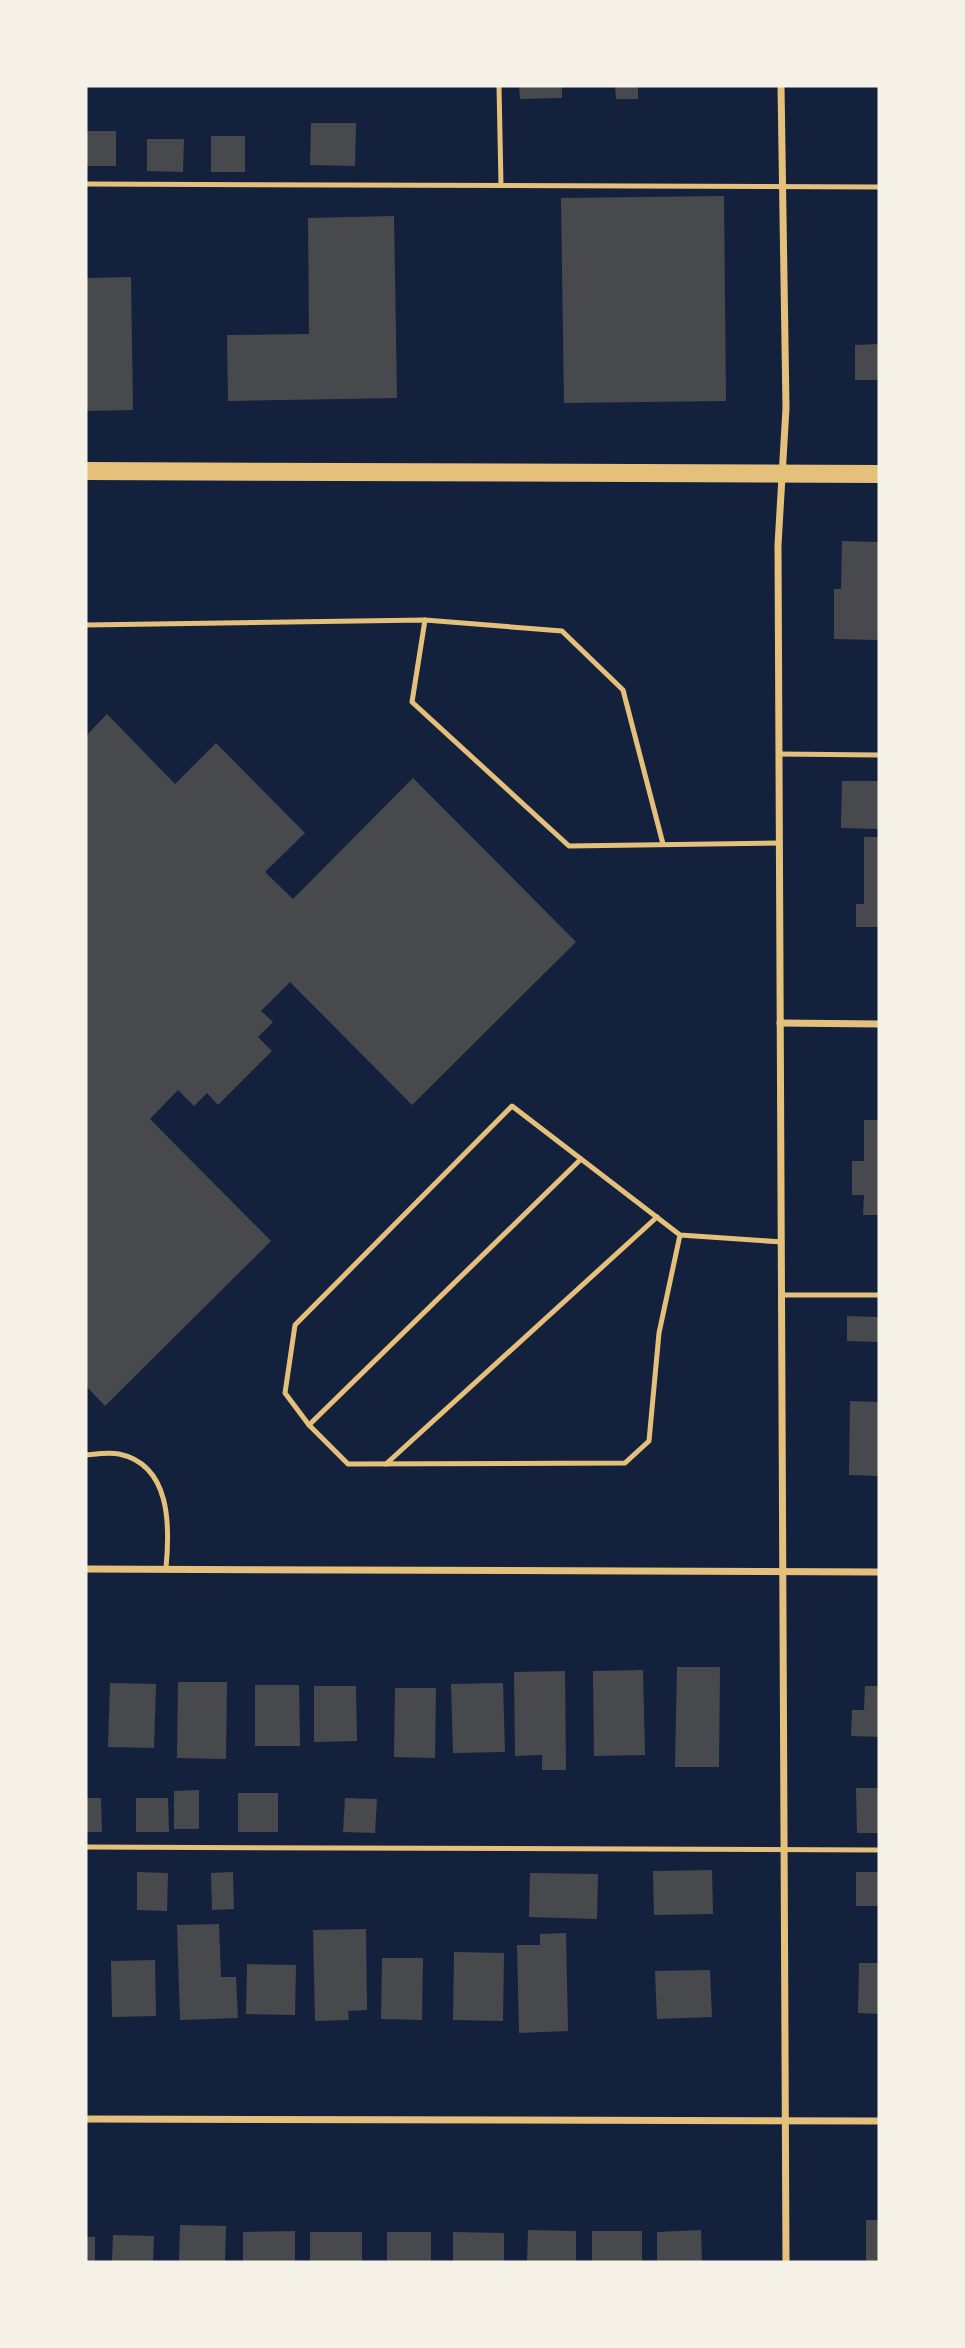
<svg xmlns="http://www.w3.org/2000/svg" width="965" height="2348" font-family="'Noto Serif',serif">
<rect width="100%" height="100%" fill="#14213d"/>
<g fill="#48494c">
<polygon points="519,86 562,86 562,98 520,99"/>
<polygon points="615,86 638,86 638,99 616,99"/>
<polygon points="311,123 356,123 355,166 310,165"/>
<rect x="86" y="131" width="30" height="35"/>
<rect x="211" y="136" width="34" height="36"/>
<polygon points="147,139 184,139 183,172 147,171"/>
<polygon points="724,196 726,401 564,403 561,198"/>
<polygon points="394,216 397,398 228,401 227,335 309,334 308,218"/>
<polygon points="131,277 133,410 86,411 87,278"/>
<polygon points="879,344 879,380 855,380 855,345"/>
<polygon points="842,541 879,542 878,640 834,639 834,589 841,589"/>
<polygon points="107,714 175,784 216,743 305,833 265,872 293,899 413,778 576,942 412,1105 290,982 261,1011 273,1022 258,1037 272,1051 218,1105 207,1093 194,1106 178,1090 150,1119 271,1241 105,1406 86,1386 86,736"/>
<polygon points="842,781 879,781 879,829 841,828"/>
<polygon points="864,837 879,837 879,927 856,927 856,904 864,904"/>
<polygon points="864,1120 879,1120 879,1215 863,1215 864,1195 852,1195 852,1161 864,1161"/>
<polygon points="847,1316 879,1317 879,1342 847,1341"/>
<polygon points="850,1401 879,1402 879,1476 849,1475"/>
<polygon points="677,1667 720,1667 719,1767 675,1767"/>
<polygon points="643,1670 645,1755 594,1756 593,1671"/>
<polygon points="565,1671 566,1770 542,1770 542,1755 515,1756 514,1672"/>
<polygon points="178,1682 227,1682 226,1759 177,1758"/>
<polygon points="110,1683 156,1684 154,1748 108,1747"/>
<polygon points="503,1683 505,1752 453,1753 451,1684"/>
<polygon points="255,1685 299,1685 300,1746 255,1746"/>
<polygon points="314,1686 356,1686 357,1741 314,1742"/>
<polygon points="865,1686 879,1686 879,1737 851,1736 852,1710 864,1710"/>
<polygon points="395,1688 436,1688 435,1758 394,1757"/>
<polygon points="856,1788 879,1788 879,1833 857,1833"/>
<polygon points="199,1790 199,1829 174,1829 174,1791"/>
<rect x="238" y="1793" width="40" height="39"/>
<polygon points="86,1798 101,1798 102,1832 86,1832"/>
<polygon points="136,1798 168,1798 169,1832 136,1832"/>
<polygon points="345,1798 377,1799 375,1833 343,1832"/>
<polygon points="712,1870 713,1914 654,1915 653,1871"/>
<polygon points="137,1872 168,1873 167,1911 137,1910"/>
<polygon points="233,1872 234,1909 212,1910 211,1873"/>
<rect x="856" y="1872" width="23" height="34"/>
<polygon points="530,1873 598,1874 597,1919 529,1917"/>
<polygon points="219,1924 221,1977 236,1977 238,2018 180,2020 177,1925"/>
<polygon points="366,1929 367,2010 348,2011 349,2020 315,2021 313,1930"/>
<polygon points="566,1933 568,2031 519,2033 517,1945 540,1945 540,1934"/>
<polygon points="454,1952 504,1953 503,2021 453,2020"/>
<polygon points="382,1958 423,1958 422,2020 381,2019"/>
<polygon points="155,1960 156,2016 112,2017 111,1961"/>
<polygon points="859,1963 879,1963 879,2014 858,2013"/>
<polygon points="247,1964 296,1965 295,2015 246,2014"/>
<polygon points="710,1970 712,2017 657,2019 655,1971"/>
<rect x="866" y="2220" width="13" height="42"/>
<polygon points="180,2225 226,2226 225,2262 179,2262"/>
<polygon points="528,2230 576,2231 576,2262 527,2262"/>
<polygon points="701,2230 702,2262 657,2262 657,2232"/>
<polygon points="295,2231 295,2262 243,2262 243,2232"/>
<rect x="592" y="2231" width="50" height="31"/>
<rect x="310" y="2232" width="52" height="30"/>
<rect x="387" y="2232" width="44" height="30"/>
<polygon points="453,2232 504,2233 504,2262 453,2262"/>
<polygon points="113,2235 154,2236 153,2262 112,2262"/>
<rect x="86" y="2237" width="9" height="25"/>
</g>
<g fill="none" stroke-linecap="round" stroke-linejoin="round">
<g stroke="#e5c07b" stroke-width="5">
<polyline points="499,86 501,185"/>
<polyline points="86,184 879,187"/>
<polyline points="425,620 412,702 569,846 779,843"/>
<polyline points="86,625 425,620 562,631 623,690 663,844"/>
<polyline points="779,754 879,755"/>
<polyline points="680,1235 659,1333 649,1441 625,1463 348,1464 309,1425 285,1393 295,1325 512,1106 680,1235 782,1242"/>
<polyline points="782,1295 879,1295"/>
<polyline points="309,1425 581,1159"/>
<path d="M 86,1455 C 96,1454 109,1452 119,1454 C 171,1465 170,1526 166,1568"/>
<polyline points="386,1464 657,1217"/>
<polyline points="86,1847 879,1850"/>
</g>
<g stroke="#e5c07b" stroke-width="7">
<polyline points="781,86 786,408 778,545 786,2262"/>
<polyline points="780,1023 879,1024"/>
<polyline points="86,1569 879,1572"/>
<polyline points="86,2119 879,2121"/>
</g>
<polyline stroke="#e5c07b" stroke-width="18" points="86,471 879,474"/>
</g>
<rect width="965" height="2348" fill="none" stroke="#f6f1e7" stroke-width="175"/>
</svg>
